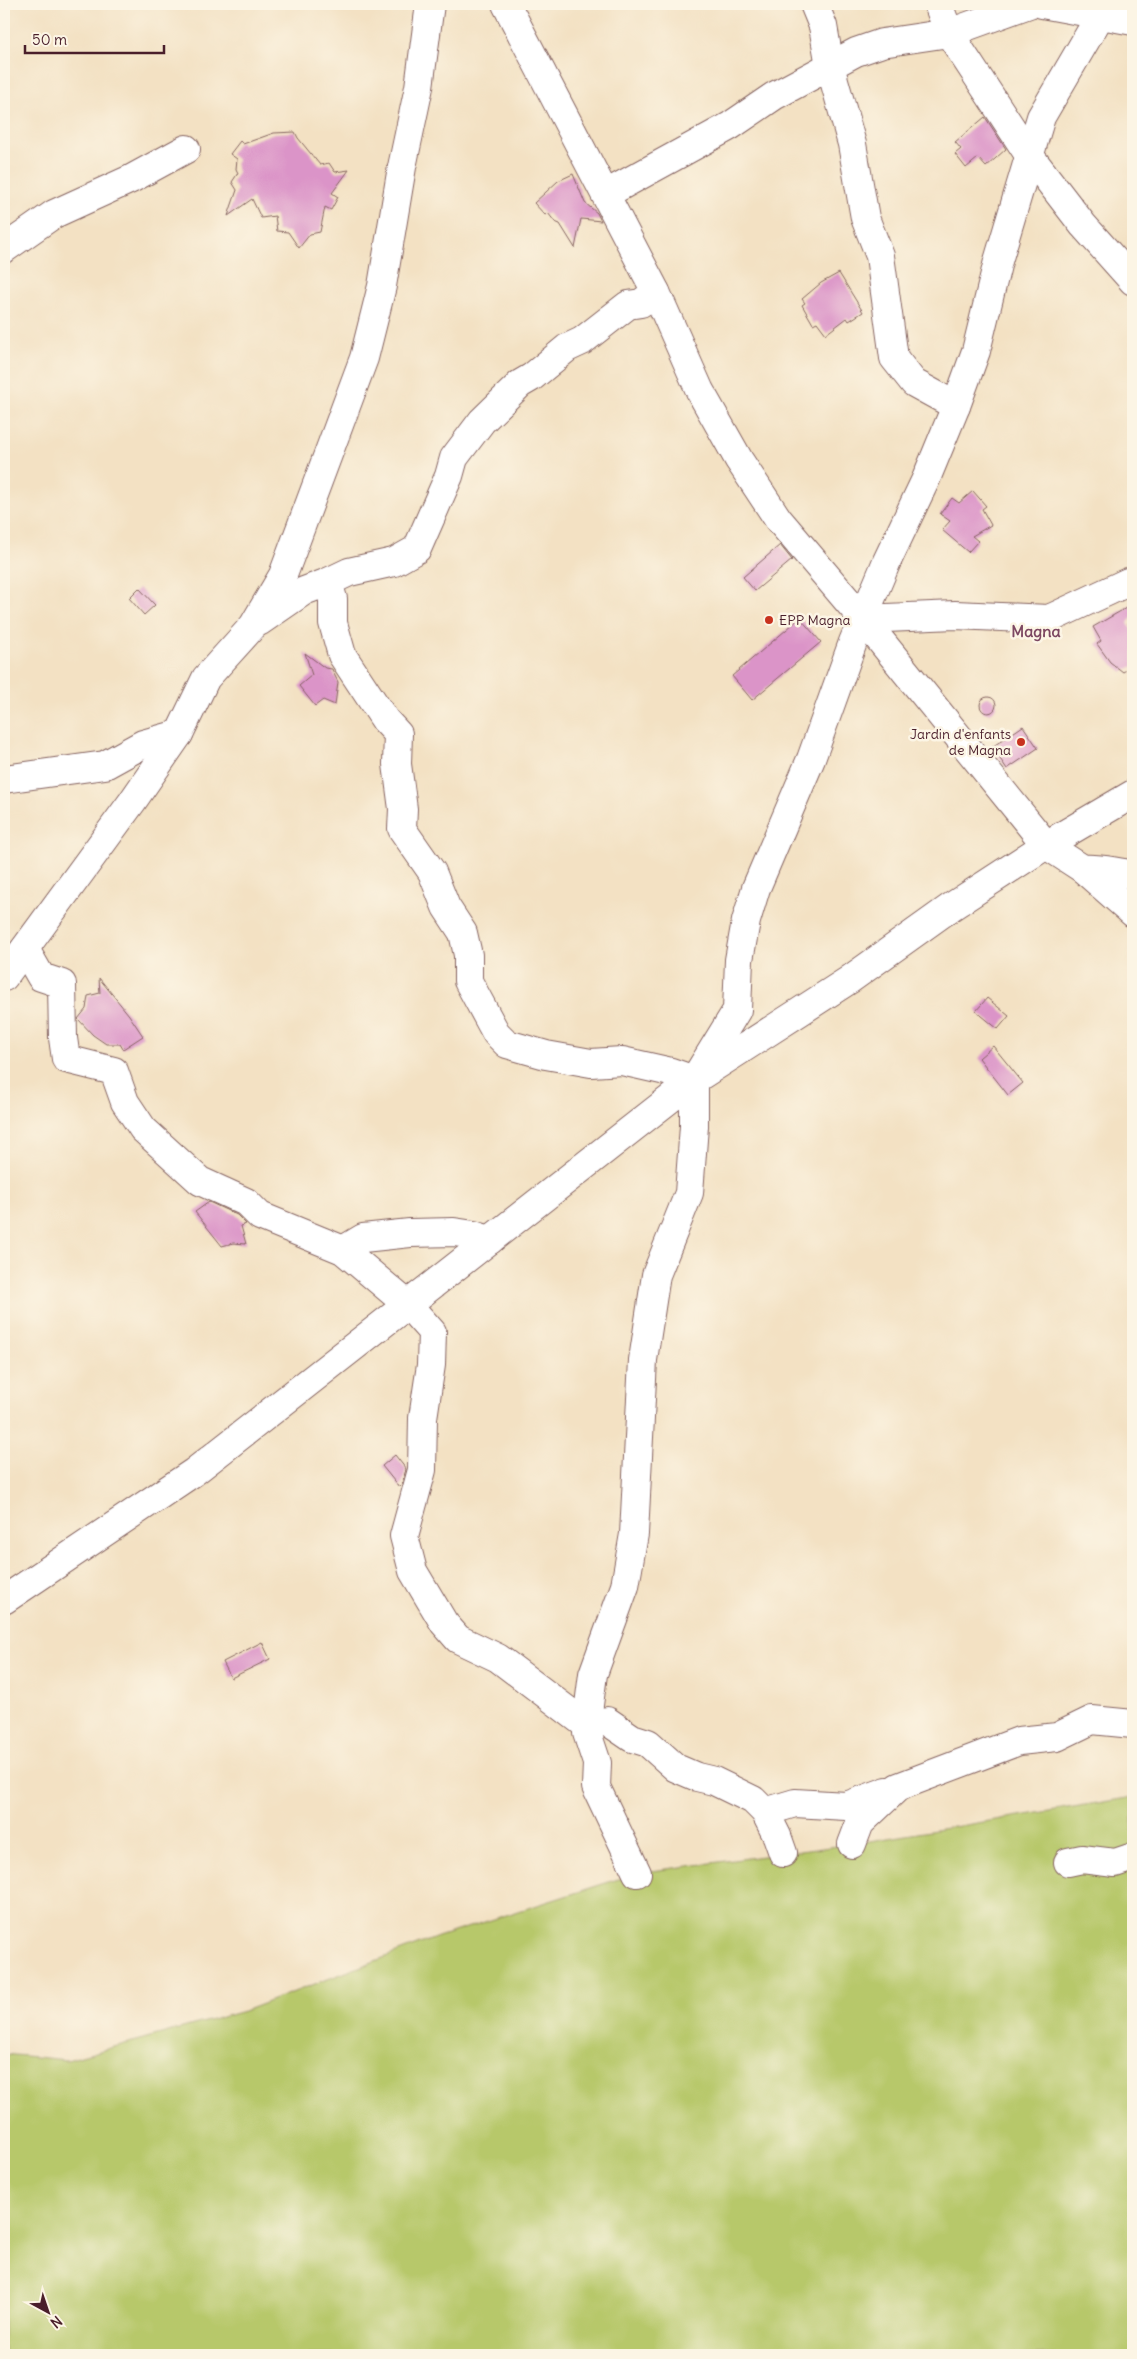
<svg xmlns="http://www.w3.org/2000/svg" width="1137" height="2359" font-family="Delius,sans-serif">
<rect width="100%" height="100%" fill="#fcf5e5"/>
<filter id="ink" filterUnits="userSpaceOnUse"><feTurbulence type="fractalNoise" baseFrequency=".02" numOctaves="2"/><feDisplacementMap in="SourceGraphic" scale="10" xChannelSelector="R" yChannelSelector="G"/><feConvolveMatrix kernelMatrix="1 2 1 2 8 2 1 2 1" color-interpolation-filters="sRGB"/></filter>
<filter id="wash" filterUnits="userSpaceOnUse"><feTurbulence type="fractalNoise" baseFrequency=".0096" numOctaves="4" result="noise"/><feDisplacementMap in="SourceGraphic" scale="20" xChannelSelector="R" yChannelSelector="G"/><feGaussianBlur stdDeviation="1.12" result="paint"/><feColorMatrix in="noise" values="0 0 0 0 0 0 0 0 0 0 0 0 0 0 0 0 0 1.4 0 .05"/><feComposite in="paint" operator="in"/></filter>
<g filter="url(#wash)">
<rect width="100%" height="100%" fill="#f3e1c3"/>
<polygon fill="#b7c86b" stroke="#80744b" points="1133,1797 1133,2355 4,2355 4,2054 67,2060 244,2011 438,1937 637,1873 852,1844"/>
<g id="blocks">
<g fill="#db94c8">
<polygon points="985,117 1006,149 986,167 978,158 966,168 955,154 961,149 955,142"/>
<polygon points="295,132 298,138 320,165 329,163 335,172 349,170 332,193 338,197 331,210 325,207 320,232 310,234 299,248 288,232 277,231 275,216 261,218 252,199 228,216 237,190 232,182 238,173 236,169 237,159 230,154 240,141 243,144 274,133"/>
<polygon points="573,174 585,203 597,213 601,221 581,219 575,248 560,224 555,222 548,213 545,215 534,203 558,181"/>
<polygon points="839,273 863,312 849,321 847,318 826,334 817,322 813,324 802,305 805,303 802,299 821,283"/>
<polygon points="973,491 986,506 982,509 991,525 972,536 978,541 968,552 942,530 950,521 940,514 952,498 959,503"/>
<polygon points="780,545 792,560 755,591 743,577"/>
<polygon points="139,588 155,605 144,615 129,598"/>
<polygon points="1133,604 1133,615 1128,623 1133,633 1133,666 1123,672 1110,662 1097,644 1101,641 1093,627"/>
<polygon points="800,618 821,642 752,700 732,676"/>
<polygon points="305,653 325,668 332,669 334,674 338,682 335,705 323,700 315,706 299,686 312,675"/>
<circle cx="988" cy="705" r="8"/>
<polygon points="1023,726 1038,748 1007,769 992,747"/>
<polygon points="99,978 129,1015 143,1036 123,1049 120,1044 106,1044 93,1035 78,1019 86,1009 88,996 100,993"/>
<polygon points="987,998 1009,1016 998,1029 976,1011"/>
<polygon points="993,1046 1023,1083 1008,1095 979,1058"/>
<polygon points="209,1202 237,1215 246,1224 241,1226 246,1244 233,1243 222,1246 195,1212"/>
<polygon points="395,1455 406,1469 402,1484 399,1487 382,1466"/>
<polygon points="262,1642 270,1659 231,1678 223,1662"/>
</g>
</g>
</g>
<g filter="url(#ink)">
<use href="#blocks" fill-opacity="0" stroke="#856360" stroke-width="1"/>
<g fill="none" stroke-linecap="round" stroke-linejoin="round">
<g stroke="#856360" stroke-width="30">
<g id="minor">
<polyline points="506,4 656,292 700,391 739,460 778,519 863,619 1046,845 1083,869 1133,913"/>
<polyline points="814,4 823,26 830,66 852,144 865,218 880,256 894,358 914,383 956,406"/>
<polyline points="938,4 949,33 1029,155 1083,225 1133,281"/>
<polyline points="1042,4 1133,21"/>
<polyline points="606,194 730,126 774,96 856,52 882,43 949,33 1029,4"/>
<polyline points="4,249 54,214 131,179 186,149"/>
<polyline points="328,582 349,572 394,562 417,549 449,476 454,458 482,421 520,384 532,377 567,348 582,341 628,305 641,303 656,292"/>
<polyline points="863,619 955,615 1049,619 1128,582 1133,584"/>
<polyline points="259,622 304,591 328,582 333,599 333,623 342,655 385,720 398,734 397,764 403,809 402,829 432,872 446,907 463,933 468,955 468,981 496,1033 507,1044 546,1055 591,1063 622,1061 671,1072 694,1080"/>
<polyline points="4,779 105,765 143,744 179,734"/>
<path d="M 1083,869 C 1100,867 1116,873 1133,874"/>
<polyline points="25,949 41,977 62,984 63,1038 66,1059 114,1071 125,1102 143,1129 200,1181 246,1202 260,1216 343,1250 408,1305 432,1332 431,1365 423,1418 422,1470 404,1536 413,1571 444,1623 458,1639 498,1658 588,1726 607,1721 632,1738 648,1743 676,1768 697,1777 714,1781 753,1800 765,1812 777,1836 783,1853"/>
<polyline points="4,977 132,802 179,734 206,678 253,626 283,575 364,358 382,286 402,167 419,87 430,4"/>
<polyline points="343,1250 363,1238 410,1233 454,1232 474,1235 490,1240"/>
<polyline points="4,1600 194,1472 694,1080 849,980 951,907 1046,845 1133,794"/>
<polyline points="765,1812 795,1803 846,1806 887,1791"/>
<polyline points="852,1844 860,1823 898,1787 1019,1741 1057,1737 1092,1720 1133,1724"/>
<polyline points="1068,1862 1082,1859 1115,1863 1133,1857"/>
<polyline points="637,1873 596,1787 597,1763 587,1733 589,1705 593,1674 625,1586 634,1534 643,1360 656,1275 689,1193 694,1126 694,1080 737,1010 739,960 746,921 756,888 811,759 853,642 887,561 926,479 956,406 976,351 998,261 1041,117 1107,4"/>
</g>
</g>
<use href="#minor" stroke="#fff" stroke-width="28"/>
</g>
</g>
<g fill="#c8321e" stroke="#fcf5e5" stroke-width="2">
<circle cx="769" cy="620" r="5"/>
<circle cx="1021" cy="742" r="5"/>
</g>
<g text-anchor="middle" stroke-width="5" stroke-linejoin="round" paint-order="stroke">
<g font-size="14" fill="#4a1f2b" stroke="#fcf5e5" text-anchor="start">
<text x="779" y="625">EPP Magna</text>
<text x="1011" y="739" text-anchor="end">Jardin d'enfants<tspan x="1011" dy="16">de Magna</tspan></text>
</g>
<g font-size="16" font-weight="bold" fill="#7d4862" stroke="#fcf5e5">
<text x="1036" y="637">Magna</text>
</g>
</g>
<rect width="1137" height="2359" fill="none" stroke="#fcf5e5" stroke-width="20"/>
<g transform="translate(48 2312) rotate(140)" stroke="#fcf5e5" stroke-width="4" paint-order="stroke">
<path d="M0-4L9 19L0 12L-9 19Z" fill="#4a1f2b"/>
<text y="-8" font-size="14" font-weight="bold" text-anchor="middle" fill="#4a1f2b">N</text>
</g>
<path d="M25 45v8h139v-8" fill="none" stroke="#4a1f2b" stroke-width="2.5"/>
<text x="32" y="45" font-size="15" fill="#4a1f2b" stroke="#fcf5e5" stroke-width="4" paint-order="stroke">50 m</text>
</svg>
